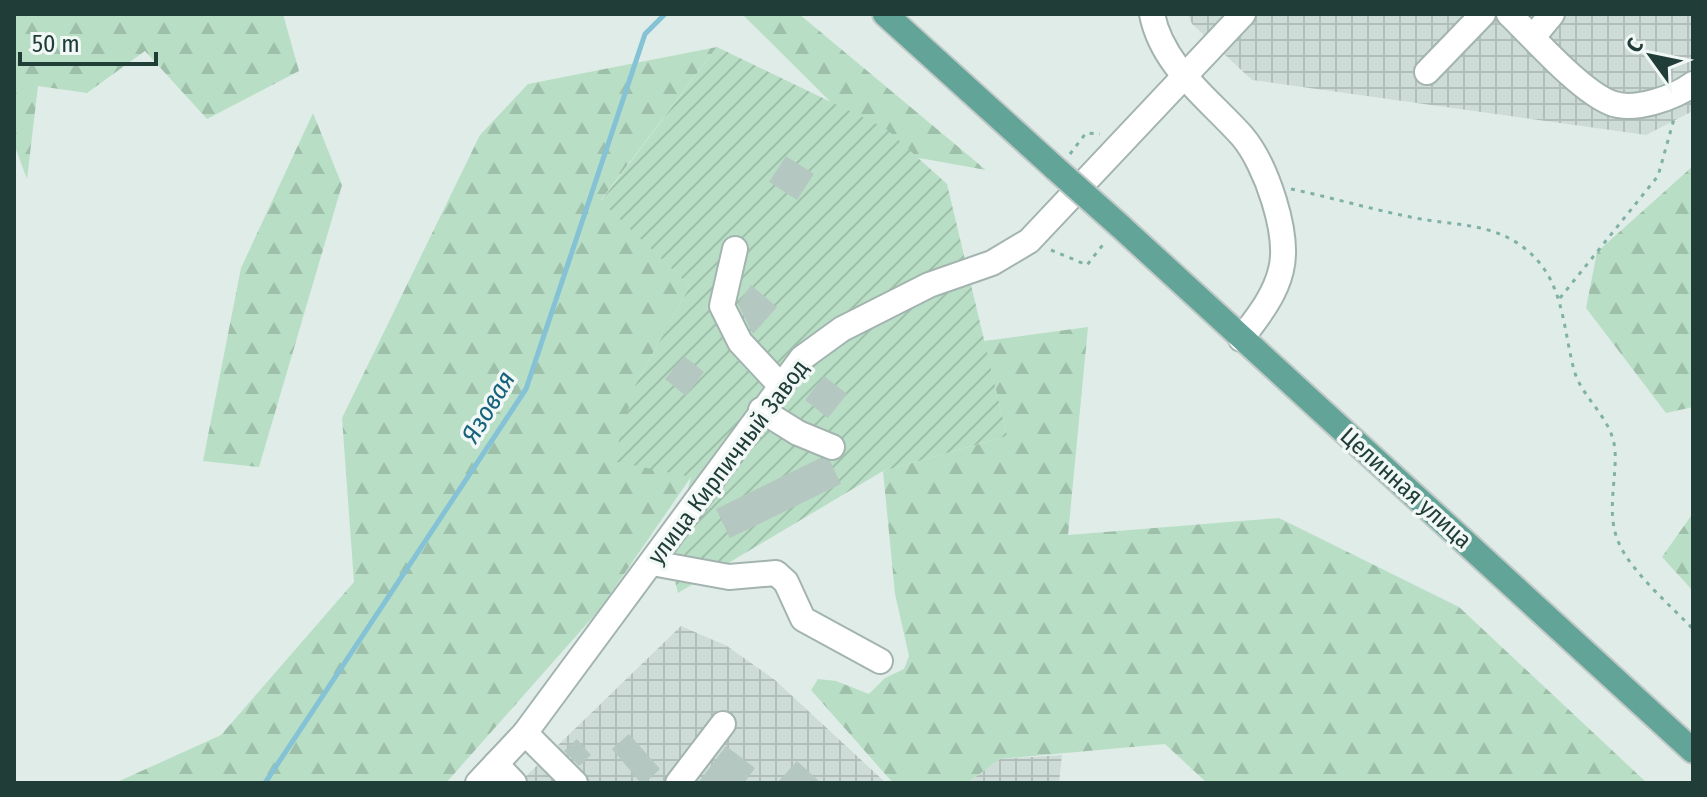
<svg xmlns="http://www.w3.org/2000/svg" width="1707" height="797" font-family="'Fira Sans Condensed',sans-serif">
<defs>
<pattern id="industrial-grid" width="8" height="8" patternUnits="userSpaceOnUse" patternTransform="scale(2)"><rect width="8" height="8" fill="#cedcd7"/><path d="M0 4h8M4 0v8" fill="none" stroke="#b1beb9"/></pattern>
<pattern id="forest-firs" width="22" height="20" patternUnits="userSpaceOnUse" patternTransform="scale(2)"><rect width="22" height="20" fill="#b8dfc5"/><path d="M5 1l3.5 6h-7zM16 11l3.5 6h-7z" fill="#9ec0aa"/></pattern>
<pattern id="garden-furrows" width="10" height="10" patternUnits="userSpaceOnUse" patternTransform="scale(2)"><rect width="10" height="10" fill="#b8dfc5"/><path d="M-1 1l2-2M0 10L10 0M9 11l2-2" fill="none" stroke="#9ec0aa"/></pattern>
</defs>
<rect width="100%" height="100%" fill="#e0ece8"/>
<g fill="url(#industrial-grid)">
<polygon points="1188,14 1693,14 1693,111 1646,135 1252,80 1192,24"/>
<polygon points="681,626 727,646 775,680 886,783 519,783"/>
<polygon points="1062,755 1059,783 967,783 1000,759"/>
</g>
<g fill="url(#forest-firs)">
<polygon points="14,14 283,14 299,71 207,119 145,51 87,93 38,86 27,179 14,144"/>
<polygon points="742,14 799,14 986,170 880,151"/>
<polygon points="717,47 601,200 690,286 636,384 691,477 600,609 446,783 115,783 221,735 354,582 342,418 480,135 528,84"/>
<polygon points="313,113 342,185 259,467 203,461 241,268"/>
<polygon points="1693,166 1693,407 1666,413 1586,308 1597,252"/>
<polygon points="1088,327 1068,535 1279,518 1459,607 1647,783 1207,783 1165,744 1000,759 967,783 893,783 811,690 818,679 836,681 869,694 885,678 904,669 909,656 895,594 883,471 1007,436 984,341"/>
<polygon points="1693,513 1693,591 1662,557"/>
</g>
<polygon fill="url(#garden-furrows)" points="717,47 885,128 947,184 1007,436 883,471 678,593 670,562 691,477 613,461 636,384 690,286 601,201"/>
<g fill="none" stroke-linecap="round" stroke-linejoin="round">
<polyline stroke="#85c2d5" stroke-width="5" points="265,783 526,389 645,34 665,14"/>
</g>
<g fill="#b5c7c1">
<polygon points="786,156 814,174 797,200 769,182"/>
<polygon points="751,285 777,307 753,334 738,304"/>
<polygon points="684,356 704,372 686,396 665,379"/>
<polygon points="824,376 847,394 828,418 805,400"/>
<polygon points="820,458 830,461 841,484 730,538 716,509"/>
<polygon points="629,734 660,769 645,783 641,783 612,749"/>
<polygon points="577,739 591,755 579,766 564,751"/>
<polygon points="726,746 755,768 744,783 698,783"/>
<polygon points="797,761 821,783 777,783"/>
</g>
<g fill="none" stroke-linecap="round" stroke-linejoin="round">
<g stroke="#a3b4b0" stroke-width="28">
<g id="minor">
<path d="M 1152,14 C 1162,66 1209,99 1242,136 C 1266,164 1290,234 1281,270 C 1275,296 1257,318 1241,339"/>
<path d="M 1509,14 C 1534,38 1580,91 1611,103 C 1634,112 1674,98 1693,84"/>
<polyline points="1533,37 1552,14"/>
<polyline points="1427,72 1483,14"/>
<polyline points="735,249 722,306 740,342 780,385"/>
<polyline points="761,410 798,433 832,447"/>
<polyline points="652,563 729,577 776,573 786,582 803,619 880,661"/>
<polyline points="525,733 575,783"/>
<polyline points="496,764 514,783"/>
<polyline points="478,783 525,733 802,358 842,329 929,285 992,263 1029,241 1243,14"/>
<polyline points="678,783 723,724"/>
</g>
</g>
<g stroke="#c1c9c7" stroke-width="28">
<g id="major">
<polyline points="885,14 1056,169"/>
<polyline points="1120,226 1693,751"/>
</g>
</g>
<g stroke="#7fb1a6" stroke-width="3" stroke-dasharray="4 6" stroke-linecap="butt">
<polyline points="1070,154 1086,133 1100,134"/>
<path d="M 1291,189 C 1334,198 1377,211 1421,219 C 1455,225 1491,224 1520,245 C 1564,275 1562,324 1574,370 C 1582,399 1612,417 1615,450 C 1617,479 1606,512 1618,541 C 1630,571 1670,605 1693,629"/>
<polyline points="1051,250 1087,265 1105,242"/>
<polyline points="1560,298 1658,176 1674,119"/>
</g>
<use href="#minor" stroke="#fff" stroke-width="24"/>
<use href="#major" stroke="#62a498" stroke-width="24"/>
<g stroke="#c1c9c7" stroke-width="28" stroke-linecap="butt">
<polyline id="major-bridge" points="1056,169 1120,226"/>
</g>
<use href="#major-bridge" stroke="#62a498" stroke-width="24"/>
</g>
<g text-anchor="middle" stroke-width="7" stroke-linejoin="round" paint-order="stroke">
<g font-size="24" fill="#203d38" stroke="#f1f8f5">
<text transform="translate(728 462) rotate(-53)" y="8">улица Кирпичный Завод</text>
<text transform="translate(1406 488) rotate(42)" y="8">Целинная улица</text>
</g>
<g font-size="26" font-style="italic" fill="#17637c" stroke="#f1f8f5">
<text transform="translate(488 407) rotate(-59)" y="9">Язовая</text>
</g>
</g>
<rect width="1707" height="797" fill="none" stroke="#203d38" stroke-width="32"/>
<g transform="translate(1651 56) rotate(303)" stroke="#f1f8f5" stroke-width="6" paint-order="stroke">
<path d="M0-6L14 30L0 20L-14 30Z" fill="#203d38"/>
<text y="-12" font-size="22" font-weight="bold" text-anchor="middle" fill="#203d38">С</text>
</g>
<path d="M20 52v12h136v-12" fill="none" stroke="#203d38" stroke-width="4"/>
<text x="32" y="52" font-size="24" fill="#203d38" stroke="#f1f8f5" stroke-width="6" paint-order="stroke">50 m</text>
</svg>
